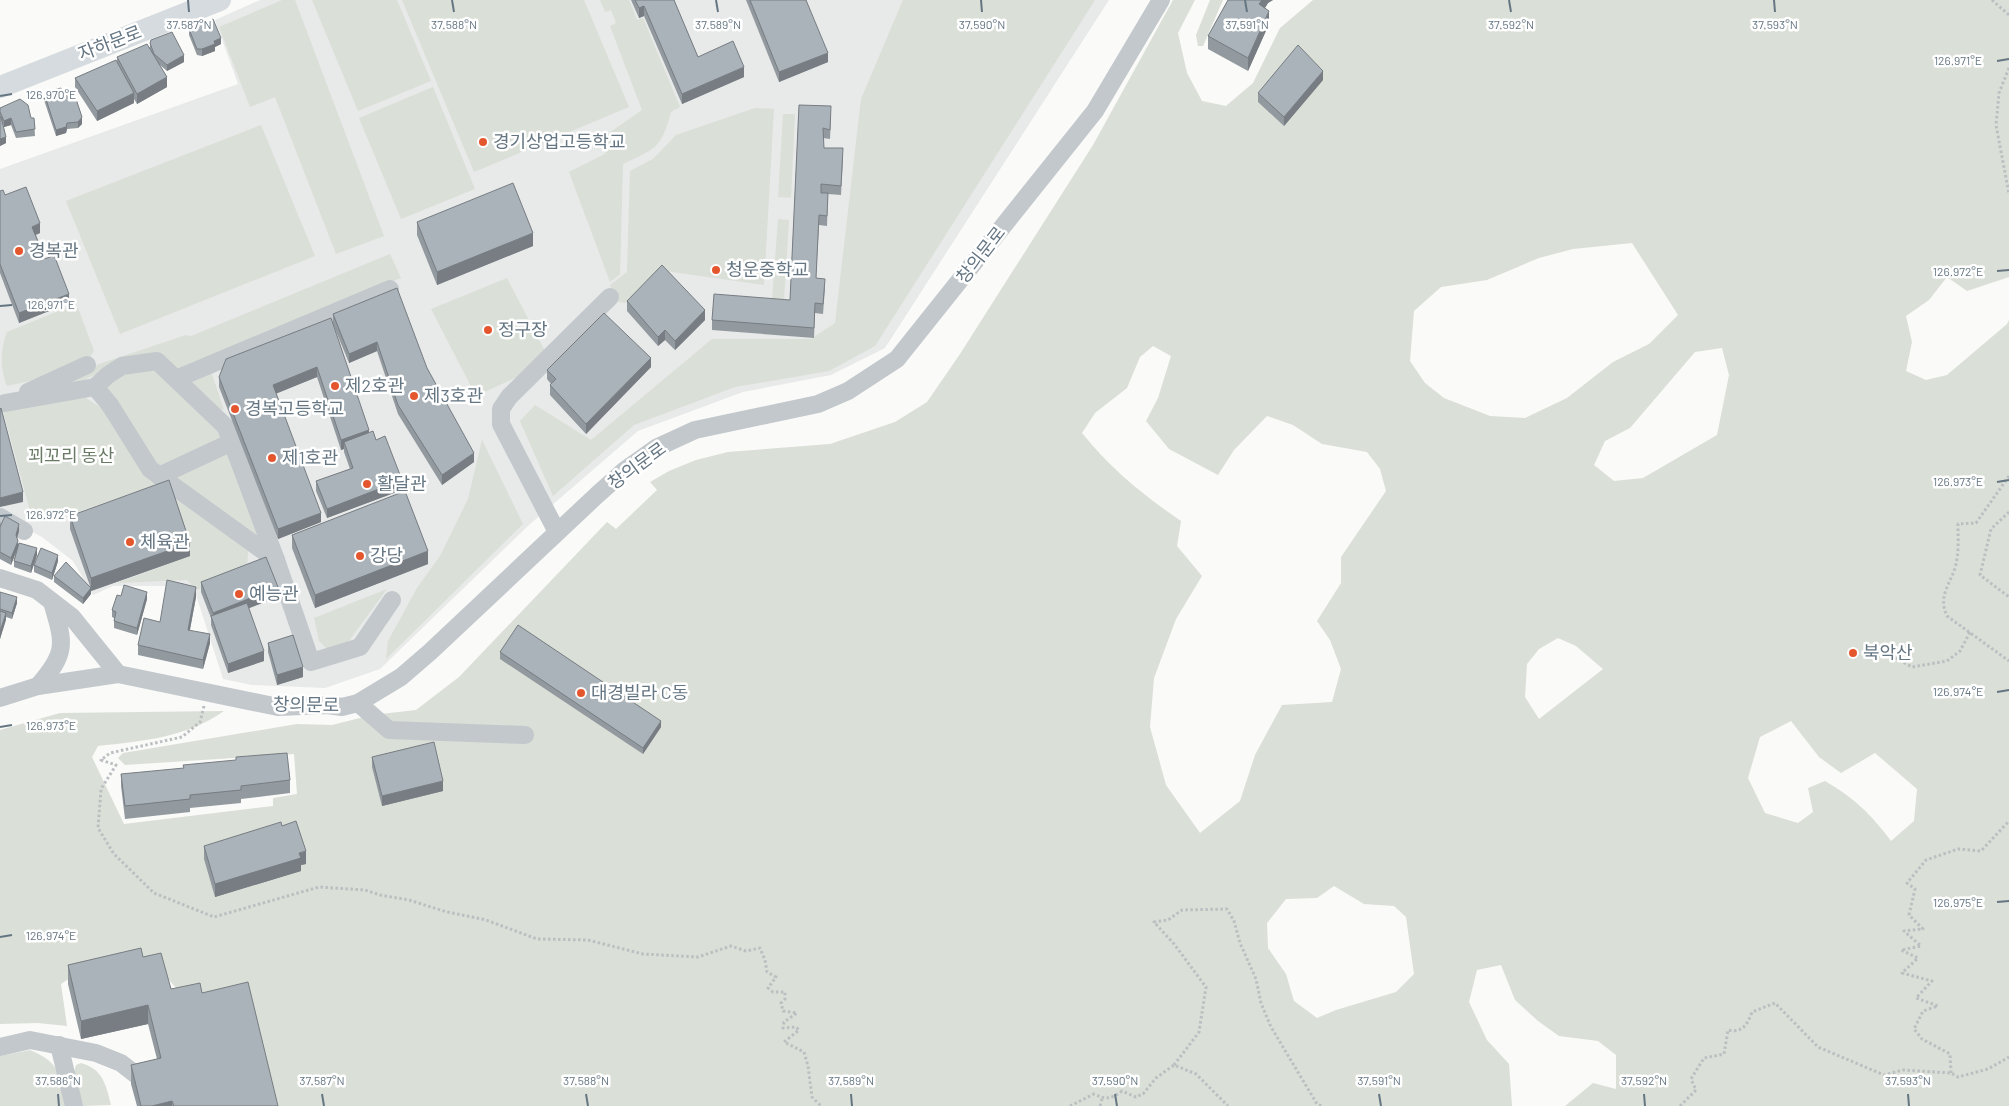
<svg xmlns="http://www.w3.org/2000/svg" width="2009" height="1106" font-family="Barlow,'Noto Sans KR',sans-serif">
<rect width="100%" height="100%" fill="#fafaf8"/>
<polygon fill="#e8e9e9" points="260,0 1109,0 885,348 831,375 743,392 638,431 529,525 380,669 325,688 252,685 223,679 196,595 184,586 113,586 93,595 73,561 42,537 0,515 0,169 238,84 215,20"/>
<g fill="#dadfd7" fill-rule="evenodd">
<polygon points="282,0 295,0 384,236 336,254 275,97 250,107 219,27"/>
<polygon points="312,0 397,0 431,81 358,111"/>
<polygon points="402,0 584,0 629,107 474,172"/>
<path d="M 600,0 L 629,0 L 637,20 L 643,18 L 680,107 L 671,112 C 661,149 656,148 623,164 L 620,274 L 610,282 L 569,172 L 605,154 L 606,135 L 642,110 L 610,26 L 616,23 L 611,10 L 605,12 Z"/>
<polygon points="903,0 1095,0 875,346 829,371 735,387 634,425 553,496 520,421 535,405 591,440 712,339 811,339 835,323 861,99"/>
<path d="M 1173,0 L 1195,0 L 1178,33 L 1187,73 L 1202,101 L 1226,106 L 1253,83 L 1280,28 L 1313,0 L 2009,0 L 2009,277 L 1967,291 L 1947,277 L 1929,300 L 1906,316 L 1912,342 L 1906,371 L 1926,380 L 1947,375 L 2007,324 L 2009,320 L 2009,1106 L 1565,1106 L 1593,1083 L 1616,1089 L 1616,1055 L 1598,1041 L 1559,1036 L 1538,1021 L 1515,1000 L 1501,965 L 1477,970 L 1469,1002 L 1487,1040 L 1509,1064 L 1512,1106 L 276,1106 L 159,968 L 139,962 L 67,980 L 61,984 L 67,1026 L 38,1023 L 0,1024 L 0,730 L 60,713 L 224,711 C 186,738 142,741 98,746 L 92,757 L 124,824 L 273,806 L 273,798 L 297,794 L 294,754 L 125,765 L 118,758 L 123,753 L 297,724 L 332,725 L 372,715 L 416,710 L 459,677 L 607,522 L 616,529 L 657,490 L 650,482 L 669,471 L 696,460 L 728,452 L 830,444 L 895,422 L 927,402 L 960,354 L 1093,145 ZM 1632,243 L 1678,315 L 1649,344 L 1613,362 L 1567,398 L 1525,418 L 1490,416 L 1444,398 L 1425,383 L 1410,361 L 1414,311 L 1441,287 L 1487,280 L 1539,258 L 1573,249 ZM 1153,346 L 1171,356 L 1158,398 L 1146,421 L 1169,449 L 1218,475 L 1234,450 L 1267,416 L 1293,425 L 1322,444 L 1367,452 L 1380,469 L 1386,491 L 1341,557 L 1341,583 L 1317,621 L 1330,640 L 1341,669 L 1332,702 L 1282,705 L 1255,755 L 1240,801 L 1200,833 L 1166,785 L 1150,727 L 1154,678 L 1176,619 L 1202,576 L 1177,546 L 1181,521 C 1143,495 1111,469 1082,433 L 1095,413 L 1127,388 L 1140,357 ZM 1722,348 L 1729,375 L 1717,435 L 1643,478 L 1614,481 L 1594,465 L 1605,441 L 1630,428 L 1695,352 ZM 1558,638 L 1576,646 L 1603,669 L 1539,719 L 1525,697 L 1527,664 L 1539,649 ZM 1791,721 L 1819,757 L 1841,773 L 1875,753 L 1917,789 L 1914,821 L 1891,841 C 1871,814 1854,798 1825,781 L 1808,788 L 1813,812 L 1798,823 L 1765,813 L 1748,778 L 1760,737 ZM 1334,886 L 1364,904 L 1394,906 L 1406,917 L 1414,974 L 1396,992 L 1336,1010 L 1317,1018 L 1294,1001 L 1286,974 L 1268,948 L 1267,923 L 1286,899 L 1317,898 Z"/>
<polygon points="1210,0 1223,0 1203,46 1198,46 1196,35"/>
<polygon points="433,87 475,189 401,219 359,118"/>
<polygon points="755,108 774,109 764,285 665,271 628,303 617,302 610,285 627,272 630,171 653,159 676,135"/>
<polygon points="783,114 795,114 791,198 778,197"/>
<polygon points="261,125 315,256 120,334 66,201"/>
<polygon points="778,219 789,220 784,301 772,300"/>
<polygon points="390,254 401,278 177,372 120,363 67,388 56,387 99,364 186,335 191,336"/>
<polygon points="507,278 545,351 517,377 476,396 431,309"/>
<path d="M 73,305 L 78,308 L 94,351 L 89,358 L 38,379 L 7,386 C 0,370 0,350 7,332 Z"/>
<polygon points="154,366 228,441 160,473 106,389 115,371"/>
<polygon points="210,368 224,410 214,408 183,379"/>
<polygon points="83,396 107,412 155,485 57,519 30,511 3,411"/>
<polygon points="482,440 523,524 386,659 388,641 417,588 440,556 468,499"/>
<polygon points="230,447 270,552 166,476"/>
<polygon points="169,492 248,551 247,571 197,590 187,580 117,583 190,556"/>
<polygon points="387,589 343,649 328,650 319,641 314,618"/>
<path d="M 30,1050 C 62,1063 59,1076 66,1106 L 0,1106 L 0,1056 Z"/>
<path d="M 81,1063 C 103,1069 106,1085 111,1105 L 83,1106 L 74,1072 L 76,1065 Z"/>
</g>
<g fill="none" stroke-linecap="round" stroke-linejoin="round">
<g stroke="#bbbfc2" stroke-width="3" stroke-dasharray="2.5 2.5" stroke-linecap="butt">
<polyline points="1992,0 2009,15"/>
<polyline points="2009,68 1999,93 1996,125 2009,194"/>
<path d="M 2009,476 L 1976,523 L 1958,524 C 1958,537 1959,551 1956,564 C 1952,583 1937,594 1947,616 L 2009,661"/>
<polyline points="2009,512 1991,529 1980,575 2009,597"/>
<polyline points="1871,652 1888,654 1912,667 1947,661 1960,651 1970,632"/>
<polyline points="204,706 200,722 182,737 110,753 101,760 116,765 101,789 98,828 114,854 154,893 214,917 319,887 365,890 380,895 409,900 447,912 486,920 537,939 588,940 643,954 698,957 731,946 746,951 760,948 765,960 767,972 776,977 768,988 773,992 785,992 785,999 781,1003 783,1011 797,1013 784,1022 783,1028 796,1027 799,1030 784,1042 804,1052 808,1066 812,1097 821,1106"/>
<polyline points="1174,1065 1199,1032 1206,987 1174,944 1154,922 1168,920 1182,910 1227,909 1234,921 1240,943 1256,979 1261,1003 1271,1027 1317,1104 1322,1106"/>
<polyline points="1951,1073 1950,1054 1922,1039 1914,1029 1923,1011 1938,1006 1916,998 1932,981 1902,973 1918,958 1901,950 1921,946 1904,931 1923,929 1909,915 1915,889 1907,883 1926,860 1958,849 1981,851 2009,821"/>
<path d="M 1070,1106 L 1094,1094 C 1106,1100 1111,1099 1122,1091 L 1136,1097 L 1143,1094 L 1156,1078 L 1174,1065 L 1196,1074 L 1228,1106"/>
<polyline points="1100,1106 1102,1099"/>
<path d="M 1680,1106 L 1696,1090 L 1691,1079 L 1704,1058 L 1724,1054 L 1728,1030 C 1743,1033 1747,1025 1752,1012 L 1775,1003 L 1818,1047 L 1884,1075 L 1903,1070 L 1951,1073 L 1958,1077 L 1988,1069 L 2009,1057"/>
</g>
<g stroke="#c3c8cc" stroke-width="18">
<polyline points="176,379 390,289"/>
<polyline points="95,387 110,405 150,469 276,560 311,662 360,647 392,600"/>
<polyline points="28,392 87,365"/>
<polyline points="5,403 95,387 108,375 122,366 157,361 225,426 232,442 159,476"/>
<polyline points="232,442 276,560"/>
<polyline points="0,517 24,531"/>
<polyline points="557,532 501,424 501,409 509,397 610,297"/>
<polyline points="0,578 37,590 72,617 118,674"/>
<path d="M 38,686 C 68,652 64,643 52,602"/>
<polyline points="0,698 38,686 118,674 278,707 327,705 342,707 358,703 401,677 430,652 597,495 625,470 656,448 695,430 818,404 848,391 897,359 1095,111 1161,0"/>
<polyline points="358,703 389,730 525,735"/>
<polyline points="59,1045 74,1106"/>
<polyline points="0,1047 30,1040 96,1053 121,1063 144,1081"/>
</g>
<polyline stroke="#d6dbdf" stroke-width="22" points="0,87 220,0"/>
</g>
<g fill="#929a9f">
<polygon points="631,0 674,0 698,57 744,77 682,104 644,16 639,18"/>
<polygon points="746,0 806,0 828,62 779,82"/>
<polygon points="1228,0 1273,0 1268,3 1265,8 1269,24 1248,71 1208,49 1208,36"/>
<polygon points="189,29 221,44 215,47 215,51 202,56 197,55 189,35"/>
<polygon points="150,43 184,62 167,71 160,65 167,87 137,104 134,99 134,103 97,121 75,87 75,78 117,61 117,57 150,47"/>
<polygon points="1323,80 1284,126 1258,102 1258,93"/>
<polygon points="44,93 64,96 68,99 82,124 78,128 67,129 66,133 56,136 44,100"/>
<polygon points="799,105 831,116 830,139 823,138 824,148 843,158 841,195 828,194 827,226 819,225 816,278 825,288 823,314 815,313 814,338 712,330 712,320 790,300"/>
<polygon points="0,108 31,118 34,118 35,136 16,138 11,125 4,127 3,124 6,143 0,146"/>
<polygon points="0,191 5,195 40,233 36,235 45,259 69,303 19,323 0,273"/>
<polygon points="417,222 533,246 437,285 417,235"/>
<polygon points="627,301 705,320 675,350 665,340 658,346 627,311"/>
<polygon points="333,314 427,368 474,462 442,485 398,414 377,351 349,363 333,324"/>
<polygon points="331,318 369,433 376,440 402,490 327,518 316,491 316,481 350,469 344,452 344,449 341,450 317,377 276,393 321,522 278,539 219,387 219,377"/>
<polygon points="651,367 586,434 550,395 550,385 551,384 547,379 547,370"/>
<polygon points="70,516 190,556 91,591 91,594 83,604 54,582 54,576 90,586 70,529"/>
<polygon points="0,521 1,525 19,531 17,538 18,546 37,555 31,573 14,567 14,561 16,552 11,565 0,559"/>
<polygon points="292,535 428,564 315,608 292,548"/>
<polygon points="58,561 52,580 34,572 34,565"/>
<polygon points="201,582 278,597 249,608 264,661 228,673 211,625 211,618 201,592"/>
<polygon points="0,592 17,603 12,619 6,617 0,639"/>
<polygon points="196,597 190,630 210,643 203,669 138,655 138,645 160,622"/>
<polygon points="147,599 137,635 114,628 114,618 112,617 112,610"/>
<polygon points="268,643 303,677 277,685 268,652"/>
<polygon points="500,652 661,727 643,754 500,659"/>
<polygon points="372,757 443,791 382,806 372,767"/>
<polygon points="121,774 290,780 290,793 241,799 241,803 190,808 190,812 125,819 121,786"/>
<polygon points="282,826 306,864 301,865 301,871 215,897 204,859 204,846"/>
<polygon points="143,957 171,989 202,993 278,1106 137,1106 131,1084 131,1065 157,1059 148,1024 81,1039 68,984 68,965"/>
</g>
<g fill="#777d82">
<polygon points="1262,0 1273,0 1268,3 1259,17 1259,4"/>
<polygon points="644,6 644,16 639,18 639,8"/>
<polygon points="1269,11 1269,24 1248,71 1248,58"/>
<polygon points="221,38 221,44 215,47 215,51 202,56 202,49 214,41"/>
<polygon points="828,53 828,62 779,82 779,72"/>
<polygon points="184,55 184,62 167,71 167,65"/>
<polygon points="744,67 744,77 682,104 682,94"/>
<polygon points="1323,71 1323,80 1284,126 1284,117"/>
<polygon points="167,77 167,87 137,104 137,94"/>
<polygon points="134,93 134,103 97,121 97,111"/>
<polygon points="82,117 82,124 78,128 78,122"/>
<polygon points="11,118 11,125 4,127 4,121"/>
<polygon points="67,123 67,129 66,133 56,136 56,130"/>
<polygon points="6,137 6,143 0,146 0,139"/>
<polygon points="40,223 40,233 32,236 32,227"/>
<polygon points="533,233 533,246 437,285 437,272"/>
<polygon points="69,294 69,303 19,323 19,313"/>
<polygon points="705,310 705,320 675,350 675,341"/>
<polygon points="665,330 665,340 658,346 658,337"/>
<polygon points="377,342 377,351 349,363 349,354"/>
<polygon points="651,358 651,367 586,434 586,424"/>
<polygon points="317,367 317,377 273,395 273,385"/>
<polygon points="369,430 369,439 344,442 344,449 341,450 341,440"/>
<polygon points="474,453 474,462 442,485 442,475"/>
<polygon points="402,480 402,490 327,518 327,509"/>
<polygon points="23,492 23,502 0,507 0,498"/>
<polygon points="321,513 321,522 278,539 278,529"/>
<polygon points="19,524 19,531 16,541 16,535"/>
<polygon points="18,541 18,547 11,565 11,558"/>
<polygon points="190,543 190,556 91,591 91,594 83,604 83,598 91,588 91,578"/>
<polygon points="37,548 37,555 31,573 31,566"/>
<polygon points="428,551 428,564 315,608 315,595"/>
<polygon points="58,555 58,561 52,580 52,573"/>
<polygon points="196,587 196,597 188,639 188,630"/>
<polygon points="278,587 278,597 213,622 213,613"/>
<polygon points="147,592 147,599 137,635 137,628"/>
<polygon points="17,597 17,603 12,619 12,613"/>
<polygon points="6,613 6,620 0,639 0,632"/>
<polygon points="210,634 210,643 203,669 203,660"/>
<polygon points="264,651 264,661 228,673 228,664"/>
<polygon points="303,667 303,677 277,685 277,675"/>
<polygon points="661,721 661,727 643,754 643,748"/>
<polygon points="443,781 443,791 382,806 382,796"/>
<polygon points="306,851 306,864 301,865 301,871 215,897 215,884"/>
<polygon points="148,1005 148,1024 81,1039 81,1021"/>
<polygon points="172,1101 172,1106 152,1106"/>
</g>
<g fill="#aab3b9" stroke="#777d82">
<polygon points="635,0 674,0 698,57 733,41 744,67 682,94 644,6 639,8"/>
<polygon points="750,0 806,0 828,53 779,72"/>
<polygon points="1228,0 1262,0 1259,4 1269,11 1248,58 1208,36"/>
<polygon points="213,19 221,38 214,41 215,44 202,49 197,49 189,29"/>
<polygon points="172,32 184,55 167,65 154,54 150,43 151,40"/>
<polygon points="147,44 167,77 137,94 117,57"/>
<polygon points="1298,45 1323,71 1284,117 1258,93"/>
<polygon points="116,60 134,93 97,111 75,78"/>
<polygon points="61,88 64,96 67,95 68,99 75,96 82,117 78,122 67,123 66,127 56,130 44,93"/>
<polygon points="20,99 28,105 31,118 34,118 35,129 16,132 11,118 4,121 0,112 0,108"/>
<polygon points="799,105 831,106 830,130 823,128 824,148 843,148 841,186 821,184 821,193 828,193 827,216 819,215 816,278 825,279 823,304 815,303 814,328 712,320 714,294 790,300"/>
<polygon points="0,117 1,117 6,137 0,139"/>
<polygon points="513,183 533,233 437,272 417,222"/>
<polygon points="26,187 40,223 32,227 45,259 54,255 69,294 19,313 0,264 0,191 3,190 5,195"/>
<polygon points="662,265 705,310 675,341 665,330 658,337 627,301"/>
<polygon points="397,288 427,368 474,453 442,475 398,405 377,342 349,354 333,314"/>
<polygon points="604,313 651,358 586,424 550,385 556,379 547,370"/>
<polygon points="331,318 369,430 341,440 317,367 273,385 321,513 278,529 219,377 226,359"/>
<polygon points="1,408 23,492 0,498 0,409"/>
<polygon points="373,431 376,440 385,436 402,480 327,509 316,481 353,468 344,442"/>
<polygon points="169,480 190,543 91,578 70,516"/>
<polygon points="405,491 428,551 315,595 292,535"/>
<polygon points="5,516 19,524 16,535 18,541 11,558 0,552 0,527"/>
<polygon points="19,543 37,548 31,566 14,561"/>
<polygon points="41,548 58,555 52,573 34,565"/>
<polygon points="266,557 278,587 213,613 201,582"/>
<polygon points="66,562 91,588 83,598 54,576"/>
<polygon points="167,580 196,587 188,630 210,634 203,660 138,645 144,618 160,622"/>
<polygon points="124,585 147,592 137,628 114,621 116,612 112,610 117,595 121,596"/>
<polygon points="0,592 17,597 12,613 0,609"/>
<polygon points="247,603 264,651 228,664 211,616"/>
<polygon points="0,611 6,613 0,632"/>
<polygon points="518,625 661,721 643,748 500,652"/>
<polygon points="293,635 303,667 277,675 268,643"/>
<polygon points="434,742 443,781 382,796 372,757"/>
<polygon points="287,753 290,780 241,786 241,790 190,795 190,799 125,806 121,774 184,768 183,765 236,760 236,757"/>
<polygon points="296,821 306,851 299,853 301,858 215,884 204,846 281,822 282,826"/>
<polygon points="141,948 143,957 161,953 171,989 200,983 202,993 248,982 278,1106 174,1106 172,1101 152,1106 141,1106 131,1065 161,1058 148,1005 81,1021 68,965"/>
</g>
<path fill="none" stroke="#657683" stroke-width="2" d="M 188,0 L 189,12M 452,0 L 454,12M 716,0 L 718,12M 981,0 L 982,12M 1245,0 L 1247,12M 1509,0 L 1511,12M 1774,0 L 1775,12M 1997,61 L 2009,59M 0,96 L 12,94M 1997,271 L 2009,270M 0,306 L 12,305M 1997,482 L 2009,480M 0,516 L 12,515M 1997,692 L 2009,690M 0,727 L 12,725M 1997,902 L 2009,901M 0,937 L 12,935M 58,1094 L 59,1106M 322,1094 L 324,1106M 586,1094 L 588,1106M 851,1094 L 852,1106M 1115,1094 L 1117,1106M 1379,1094 L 1381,1106M 1644,1094 L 1645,1106M 1908,1094 L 1909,1106"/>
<g fill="#e4572e" stroke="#fff" stroke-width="2">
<circle cx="483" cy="142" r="5"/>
<circle cx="19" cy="251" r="5"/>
<circle cx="716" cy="270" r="5"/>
<circle cx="488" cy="330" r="5"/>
<circle cx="335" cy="386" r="5"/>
<circle cx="414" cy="396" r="5"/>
<circle cx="235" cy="409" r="5"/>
<circle cx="272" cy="458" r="5"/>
<circle cx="367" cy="484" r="5"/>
<circle cx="130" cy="542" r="5"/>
<circle cx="360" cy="556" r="5"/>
<circle cx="239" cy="594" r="5"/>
<circle cx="1853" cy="653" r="5"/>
<circle cx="581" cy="693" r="5"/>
</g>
<g text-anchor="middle" stroke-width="5" stroke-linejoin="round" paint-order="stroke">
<g font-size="18" fill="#657683" stroke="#fff">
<text transform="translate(110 43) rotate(-21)" y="6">자하문로</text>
<text transform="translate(981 255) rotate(-52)" y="6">창의문로</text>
<text transform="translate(637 466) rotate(-36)" y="6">창의문로</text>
<text transform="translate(306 705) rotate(1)" y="6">창의문로</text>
</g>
<g font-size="18" fill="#657683" stroke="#fff" text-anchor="start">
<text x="493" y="148">경기상업고등학교</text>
<text x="29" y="257">경복관</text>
<text x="726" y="276">청운중학교</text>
<text x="498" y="336">정구장</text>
<text x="345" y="392">제2호관</text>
<text x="424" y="402">제3호관</text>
<text x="245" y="415">경복고등학교</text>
<text x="282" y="464">제1호관</text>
<text x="377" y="490">활달관</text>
<text x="140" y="548">체육관</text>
<text x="370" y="562">강당</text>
<text x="249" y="600">예능관</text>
<text x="1863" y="659">북악산</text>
<text x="591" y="699">대경빌라 C동</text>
</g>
<g font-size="18" fill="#687a64" stroke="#fff">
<text x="71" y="462">꾀꼬리 동산</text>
</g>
</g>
<g font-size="12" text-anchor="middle" fill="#657683" stroke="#fff" stroke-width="5" stroke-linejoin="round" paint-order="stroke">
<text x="189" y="29">37.587°N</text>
<text x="454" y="29">37.588°N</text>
<text x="718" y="29">37.589°N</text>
<text x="982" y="29">37.590°N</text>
<text x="1247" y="29">37.591°N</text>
<text x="1511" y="29">37.592°N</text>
<text x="1775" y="29">37.593°N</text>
<text x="1958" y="65">126.971°E</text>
<text x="51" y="99">126.970°E</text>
<text x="1958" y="276">126.972°E</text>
<text x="51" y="309">126.971°E</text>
<text x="1958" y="486">126.973°E</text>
<text x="51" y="519">126.972°E</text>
<text x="1958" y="696">126.974°E</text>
<text x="51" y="730">126.973°E</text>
<text x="1958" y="907">126.975°E</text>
<text x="51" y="940">126.974°E</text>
<text x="58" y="1085">37.586°N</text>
<text x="322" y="1085">37.587°N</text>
<text x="586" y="1085">37.588°N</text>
<text x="851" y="1085">37.589°N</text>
<text x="1115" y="1085">37.590°N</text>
<text x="1379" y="1085">37.591°N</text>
<text x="1644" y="1085">37.592°N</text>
<text x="1908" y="1085">37.593°N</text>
</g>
</svg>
